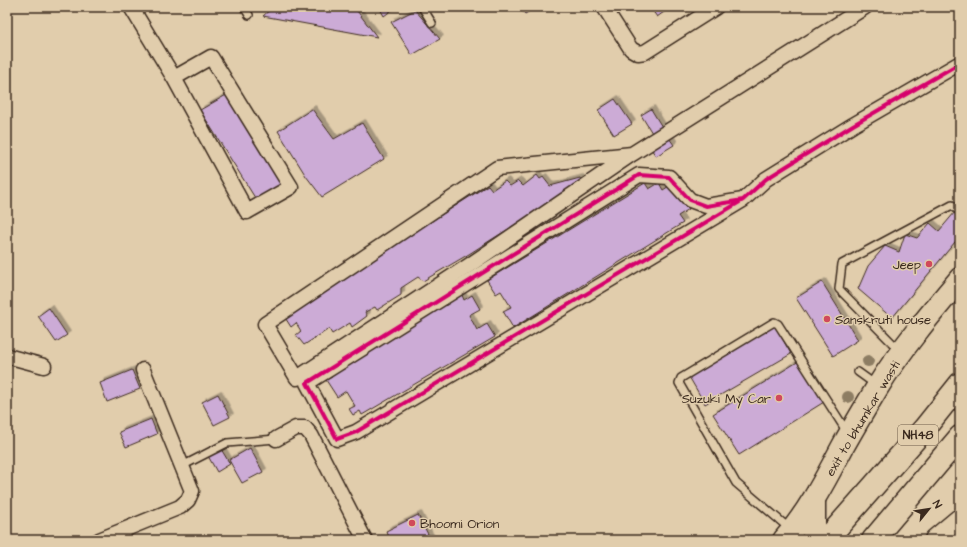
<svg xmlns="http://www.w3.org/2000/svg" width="967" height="547" font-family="'Architects Daughter',sans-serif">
<defs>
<filter id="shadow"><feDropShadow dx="3.5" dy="-3.5" stdDeviation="0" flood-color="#0004"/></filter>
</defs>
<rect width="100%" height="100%" fill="#e1cdac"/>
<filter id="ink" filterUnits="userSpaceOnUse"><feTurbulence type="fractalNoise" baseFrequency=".025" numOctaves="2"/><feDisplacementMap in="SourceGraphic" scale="8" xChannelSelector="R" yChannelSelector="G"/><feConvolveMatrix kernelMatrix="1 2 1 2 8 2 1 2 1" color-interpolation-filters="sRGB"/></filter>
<g filter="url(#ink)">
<g fill="#ccabd6" stroke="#3b2a1e" filter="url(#shadow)">
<polygon points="273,7 354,7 377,37 263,16"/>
<polygon points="379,7 396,7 384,16"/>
<polygon points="520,7 536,7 525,14"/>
<polygon points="650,7 671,7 657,17"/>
<polygon points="415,10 440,39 412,55 391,22"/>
<polygon points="228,94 285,187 257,201 200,110"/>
<polygon points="615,99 632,124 614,135 598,110"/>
<polygon points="312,109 334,139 362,123 384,159 322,197 306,176 278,131"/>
<polygon points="651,109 662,127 652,133 641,115"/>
<polygon points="669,138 674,145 656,156 651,149"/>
<polygon points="537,175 540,179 543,177 550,186 580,178 583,183 549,203 469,254 423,281 418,277 401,288 401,295 377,310 375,307 365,312 367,316 352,327 350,323 332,334 329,329 304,345 296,335 301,331 296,323 291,327 284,316 488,185 492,190 505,181 510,186 518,181 523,186"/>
<polygon points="645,183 649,189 659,183 663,190 674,183 689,209 678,216 683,223 513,328 503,311 511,307 501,291 496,294 487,280"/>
<polygon points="955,212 960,216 960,236 892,318 858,289 868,266 885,246 899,252 905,234 917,238 930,223 939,231"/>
<polygon points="822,282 858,340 833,356 796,298"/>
<polygon points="462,295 464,300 472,295 480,309 469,315 477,330 487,324 495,337 362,415 360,411 353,415 349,409 355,406 346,391 337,397 326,380 332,377 329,373"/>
<polygon points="49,308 67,335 56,342 38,316"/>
<polygon points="774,324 791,354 705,404 688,375"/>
<polygon points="799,361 824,402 739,455 713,414"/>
<polygon points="132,370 140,389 107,402 100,383"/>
<polygon points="218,394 230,417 214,425 202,402"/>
<polygon points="151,419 157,434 126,447 119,432"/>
<polygon points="250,448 263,472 242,483 229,460"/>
<polygon points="221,449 230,464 217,472 208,456"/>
<polygon points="418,515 431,540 391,540 386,531"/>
</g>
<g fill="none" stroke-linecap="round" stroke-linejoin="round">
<g stroke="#3b2a1e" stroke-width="10">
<g id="service">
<polyline points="244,7 249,15"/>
<polyline points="422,7 432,23"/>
<polyline points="899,350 839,289 842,264 952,205 960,212"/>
<polyline points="858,372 876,385"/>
<polyline points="182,466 227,443 276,439"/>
<polyline points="790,529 736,483 679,383 681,378 774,322 778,324 847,432"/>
</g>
</g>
<g stroke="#3b2a1e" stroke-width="17">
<g id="minor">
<polyline points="131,7 174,78 247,212 291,187 211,57 174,78"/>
<polyline points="604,7 631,49 638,53 645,52 716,7"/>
<polyline points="632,154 497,168 265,324 297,378 471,264 632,154 865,7"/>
<polyline points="743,200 356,432 337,439 307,383 639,175 669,177 690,200 706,206 743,200 766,179 853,125 960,63"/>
<polyline points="7,356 44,366"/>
<polyline points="276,439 296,428 305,428 311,435 365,540"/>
<polyline points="99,540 180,507 188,500 192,491 143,370"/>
</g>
</g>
<g stroke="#3b2a1e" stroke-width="25">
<g id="primary">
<path d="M 784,540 C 808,513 825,480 842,448 C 853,428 865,408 877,388 C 900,350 932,312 960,279"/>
<polyline points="936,540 960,520"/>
</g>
</g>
<g stroke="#3b2a1e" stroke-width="25">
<g id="trunk">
<polyline points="814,540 814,500"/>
<polyline points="826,540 924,429 960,384"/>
<polyline points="873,540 960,437"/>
</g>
</g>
<use href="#service" stroke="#e1cdac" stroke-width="7"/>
<use href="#minor" stroke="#e1cdac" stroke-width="14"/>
<use href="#primary" stroke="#e1cdac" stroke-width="22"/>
<use href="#trunk" stroke="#e1cdac" stroke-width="22"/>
<g stroke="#e1cdac" stroke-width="6">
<polyline id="cycleway" points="743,200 356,432 337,439 307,383 639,175 669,177 690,200 706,206 743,200 766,179 853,125 960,63"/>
</g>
<use href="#cycleway" stroke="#d6006c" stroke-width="4"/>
</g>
<g fill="#8d7d64">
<circle cx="868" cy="361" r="6"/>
<circle cx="848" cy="397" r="6"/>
</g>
</g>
<g fill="#d1495b" stroke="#e1cdac" stroke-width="1.5">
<circle cx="929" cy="264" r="4"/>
<circle cx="827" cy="319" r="4"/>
<circle cx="779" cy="398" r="4"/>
<circle cx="412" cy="523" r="4"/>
</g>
<g text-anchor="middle" stroke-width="3" stroke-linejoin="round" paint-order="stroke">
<rect fill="#e1cdac" stroke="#6d5b49" stroke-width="1" x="898" y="425" width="40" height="20" rx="3"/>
<g font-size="12" font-weight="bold" fill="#3b2a1e">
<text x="918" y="439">NH48</text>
</g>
<g font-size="13" fill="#3b2a1e" stroke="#e1cdac" text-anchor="end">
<text x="921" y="269">Jeep</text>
<text x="835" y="324" text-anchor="start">Sanskruti house</text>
<text x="771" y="403">Suzuki My Car</text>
<text x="420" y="528" text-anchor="start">Bhoomi Orion</text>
</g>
<g font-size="13" fill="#3b2a1e" stroke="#e1cdac">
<text transform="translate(862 418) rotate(-59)" y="5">exit to bhumkar wasti</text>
</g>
</g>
<rect width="967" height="547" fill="none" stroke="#e1cdac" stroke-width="24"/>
<rect x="12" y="12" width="943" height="523" fill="none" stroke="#3b2a1e" stroke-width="1.5" filter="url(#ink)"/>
<g transform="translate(929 509) rotate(60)" stroke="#e1cdac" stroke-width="3" paint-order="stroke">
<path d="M0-3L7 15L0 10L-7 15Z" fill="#3b2a1e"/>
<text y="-6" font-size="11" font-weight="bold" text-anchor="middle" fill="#3b2a1e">N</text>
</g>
</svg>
